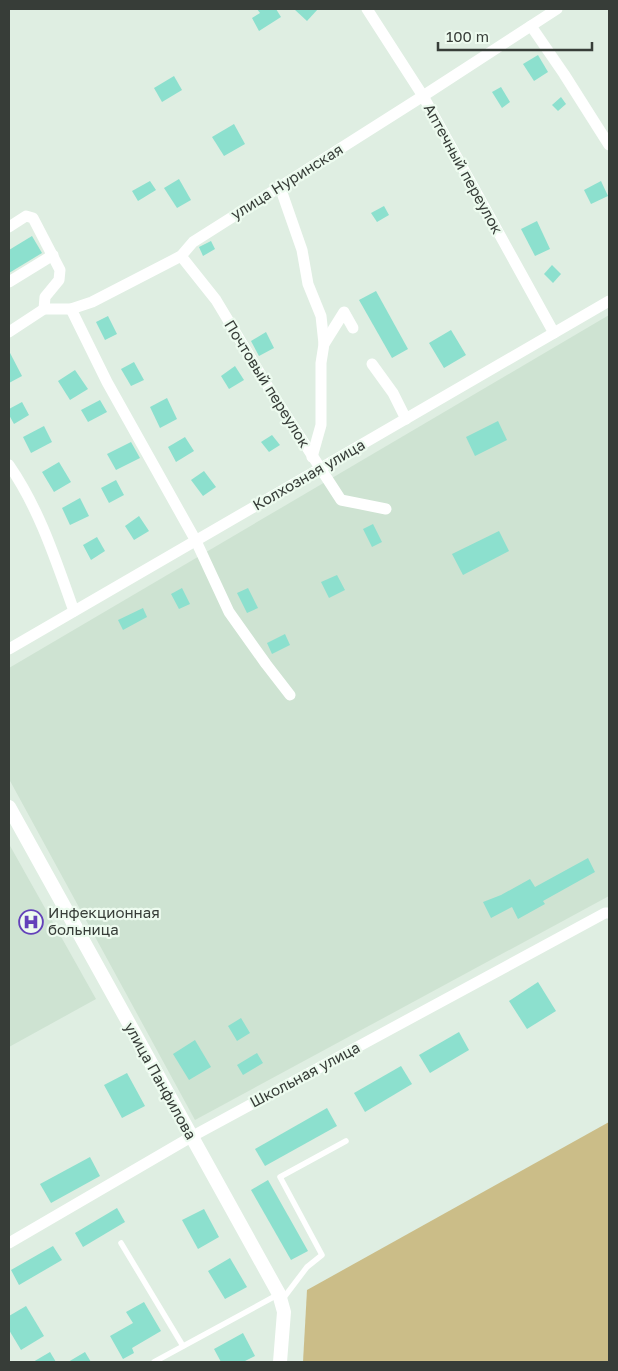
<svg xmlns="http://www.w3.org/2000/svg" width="618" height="1371" font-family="'Golos Text',sans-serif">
<rect width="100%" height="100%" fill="#dfeee2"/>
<g fill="#cee3d2">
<polygon points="609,315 609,896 195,1120 9,779 9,668"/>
<polygon points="9,844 96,999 9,1047"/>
</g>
<polygon fill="#cbbd88" points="609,1122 609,1362 303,1362 307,1290"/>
<g fill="#8ce0ce">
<polygon points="257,9 276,9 281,17 259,31 252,18 260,13"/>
<polygon points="294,9 318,9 307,21"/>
<polygon points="538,55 548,72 534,81 523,64"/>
<polygon points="174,76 182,90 162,102 154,88"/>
<polygon points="501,87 510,102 502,108 492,92"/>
<polygon points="561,97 566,104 558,111 552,105"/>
<polygon points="234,124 245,144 224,156 212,137"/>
<polygon points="179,179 191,200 177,208 164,188"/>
<polygon points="150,181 156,190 138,201 132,191"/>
<polygon points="601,181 608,196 591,204 584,190"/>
<polygon points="384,206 389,215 377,222 371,213"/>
<polygon points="537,221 550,249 535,256 521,229"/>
<polygon points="32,236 42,253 9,273 9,250"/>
<polygon points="211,241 215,249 203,256 199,247"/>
<polygon points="552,265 561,274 553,283 544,274"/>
<polygon points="376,291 408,349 392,358 359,300"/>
<polygon points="108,316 117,334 105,340 96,322"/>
<polygon points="451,330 466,355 444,368 429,343"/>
<polygon points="266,332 274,348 259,356 251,341"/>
<polygon points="9,351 22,376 9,383"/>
<polygon points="134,362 144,380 131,386 121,369"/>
<polygon points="235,366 244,380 229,389 221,376"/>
<polygon points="75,370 88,389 70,400 58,381"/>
<polygon points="167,398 177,419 160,428 150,407"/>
<polygon points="100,400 107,412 88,422 81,410"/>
<polygon points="22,402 29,415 14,424 9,415 9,409"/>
<polygon points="498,421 507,440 475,456 466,437"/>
<polygon points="44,426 52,442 31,453 23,437"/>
<polygon points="272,435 280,445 269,452 261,442"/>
<polygon points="185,437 194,451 176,462 168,447"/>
<polygon points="131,442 140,458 116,470 107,454"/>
<polygon points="59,462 71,482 54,492 42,472"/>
<polygon points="204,471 216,487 203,496 191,480"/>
<polygon points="116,480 124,495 109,503 101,488"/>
<polygon points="80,498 89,516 70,525 62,508"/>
<polygon points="139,516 149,531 134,540 125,526"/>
<polygon points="373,524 382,542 372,547 363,529"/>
<polygon points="499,531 509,551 463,575 452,554"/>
<polygon points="97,537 105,551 91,560 83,545"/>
<polygon points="337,575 345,590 329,598 321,582"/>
<polygon points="182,588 190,604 179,609 171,594"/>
<polygon points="248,588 258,608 247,613 237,593"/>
<polygon points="143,608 147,617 123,630 118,620"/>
<polygon points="285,634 290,645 272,654 267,643"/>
<polygon points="588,858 595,872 543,901 545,904 518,919 512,907 491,918 483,902 501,895 530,879 535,887"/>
<polygon points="538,982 556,1011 527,1029 509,1001"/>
<polygon points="241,1018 250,1033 237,1041 228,1026"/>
<polygon points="459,1032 469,1050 430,1073 419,1055"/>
<polygon points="195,1040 211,1067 189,1080 173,1054"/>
<polygon points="257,1053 263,1063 243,1075 237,1065"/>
<polygon points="401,1066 412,1084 365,1112 354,1093"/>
<polygon points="127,1073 145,1106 122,1118 104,1085"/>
<polygon points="327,1108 337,1126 265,1166 255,1149"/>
<polygon points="90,1157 100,1176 51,1203 40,1184"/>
<polygon points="268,1180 308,1251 291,1260 251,1190"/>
<polygon points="117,1208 125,1222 83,1247 75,1233"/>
<polygon points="204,1209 219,1237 198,1249 182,1220"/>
<polygon points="53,1246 62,1260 19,1285 11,1270"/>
<polygon points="230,1258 247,1287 225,1299 208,1271"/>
<polygon points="144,1302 161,1331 132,1348 134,1353 123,1359 110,1336 133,1323 126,1312"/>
<polygon points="26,1306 44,1336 21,1350 9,1330 9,1316"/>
<polygon points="243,1333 255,1356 243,1362 221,1362 214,1349"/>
<polygon points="50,1352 56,1362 33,1362"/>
<polygon points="85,1352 91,1362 68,1362"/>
</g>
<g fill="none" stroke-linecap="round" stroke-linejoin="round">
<g stroke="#fff" stroke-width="5.5">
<polyline points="121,1243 183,1346"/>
<polyline points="282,1300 307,1267 322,1255 280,1177 346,1141"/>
<polyline points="154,1362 279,1294"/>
</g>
<g stroke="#fff" stroke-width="11">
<polyline points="367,9 423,96 554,333"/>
<polyline points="531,26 564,74 609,145"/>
<polyline points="280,187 302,250 308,284 321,316 324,344"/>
<polyline points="9,227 26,216 33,218 60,270 59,280 45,297 44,309"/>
<polyline points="181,256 216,300 273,395 341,500 386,509"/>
<polyline points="9,282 53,255"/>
<polyline points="71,309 107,382 196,541 229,612 266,664 290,695"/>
<polyline points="9,332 44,309 71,309 92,302 181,256 193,242 423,96 557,9"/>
<polyline points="372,364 393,393 406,419"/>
<polyline points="312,457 321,425 321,363 324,344 344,312 353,328"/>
<path d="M 9,465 C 40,510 56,561 74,611"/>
<polyline points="9,649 609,301"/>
<polyline points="9,1243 191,1137 605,913 609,913"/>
</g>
<polyline stroke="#fff" stroke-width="14" points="9,807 279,1294 284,1312 280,1362"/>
</g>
<defs>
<g id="hospital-ring" transform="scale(1.25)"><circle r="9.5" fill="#edfbef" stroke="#6341ba" stroke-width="1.5"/><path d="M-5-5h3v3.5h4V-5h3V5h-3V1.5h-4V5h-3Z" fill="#6341ba"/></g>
</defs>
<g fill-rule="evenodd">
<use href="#hospital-ring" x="31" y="922"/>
</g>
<g text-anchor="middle" stroke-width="4.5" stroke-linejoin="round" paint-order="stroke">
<g font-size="15" fill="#373d38" stroke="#edfbef">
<text transform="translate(463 169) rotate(61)" y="5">Аптечный переулок</text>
<text transform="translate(287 182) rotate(-32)" y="5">улица Нуринская</text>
<text transform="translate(267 384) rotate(58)" y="5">Почтовый переулок</text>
<text transform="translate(309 475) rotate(-30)" y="5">Колхозная улица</text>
<text transform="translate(305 1075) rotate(-28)" y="5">Школьная улица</text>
<text transform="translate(160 1081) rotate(61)" y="5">улица Панфилова</text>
</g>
<g font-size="15" fill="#373d38" stroke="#edfbef" text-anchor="start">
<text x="48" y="918">Инфекционная<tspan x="48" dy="17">больница</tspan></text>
</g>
</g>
<rect width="618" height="1371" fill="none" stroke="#373d38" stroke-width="20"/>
<path d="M438 42v8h154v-8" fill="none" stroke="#373d38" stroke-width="2.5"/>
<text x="446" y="42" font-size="15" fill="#373d38" stroke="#edfbef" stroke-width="4" paint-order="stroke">100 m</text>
</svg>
